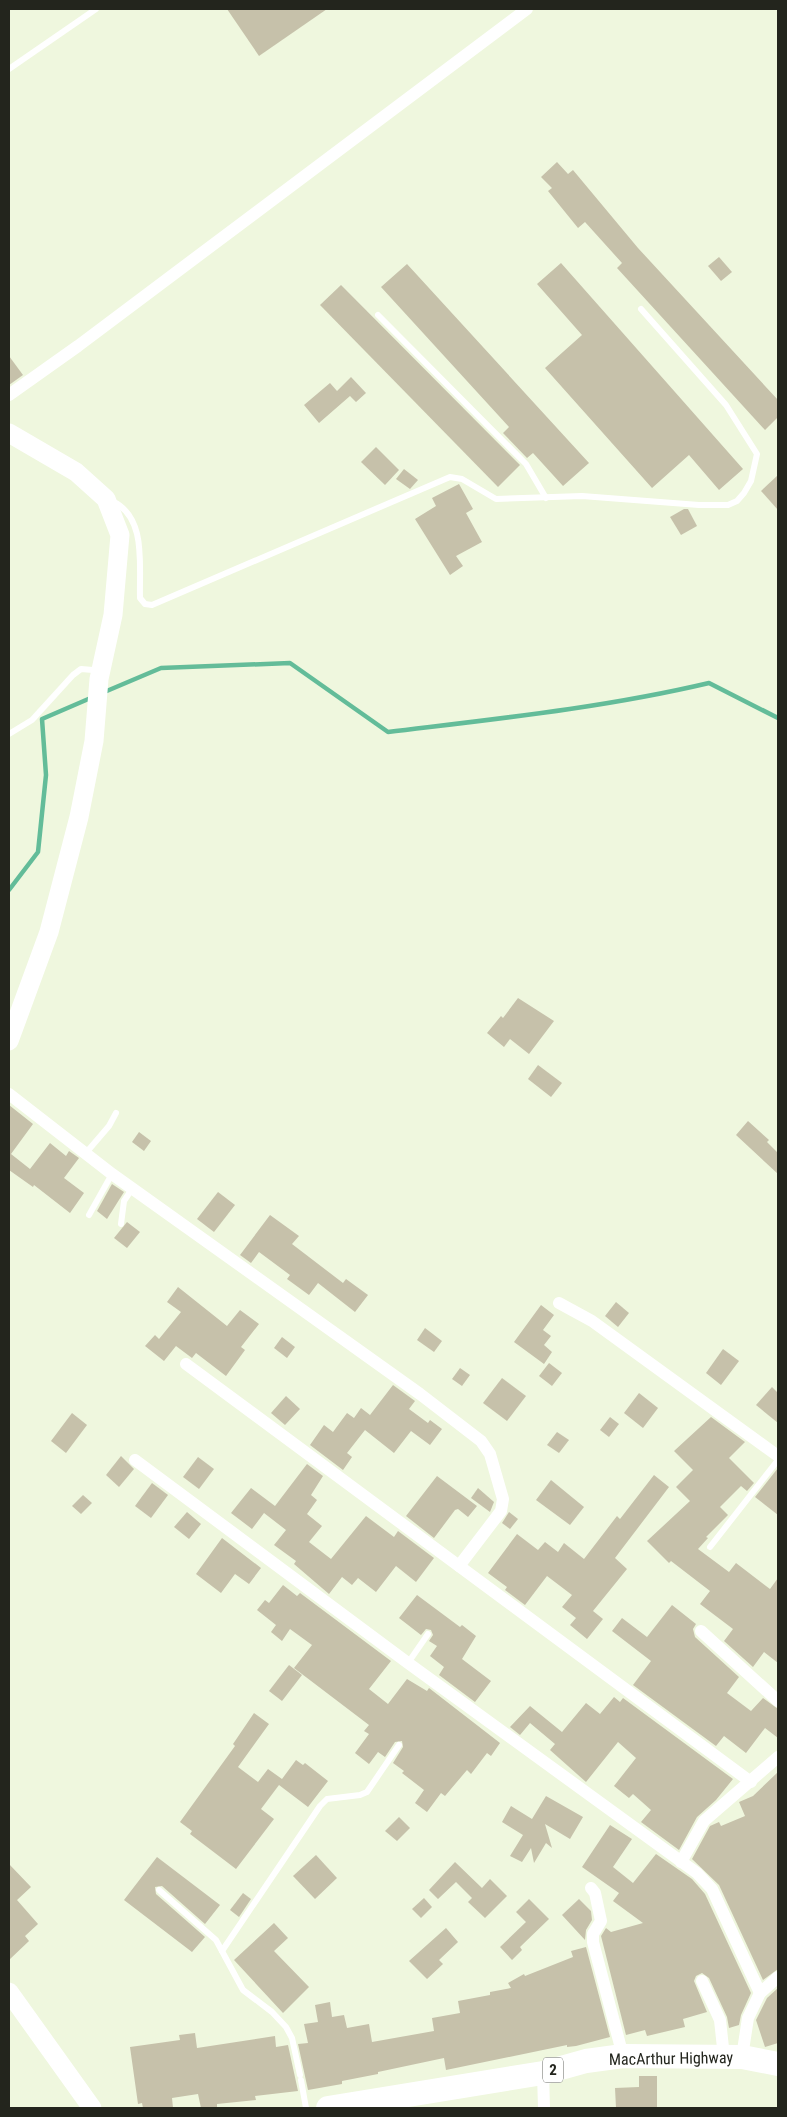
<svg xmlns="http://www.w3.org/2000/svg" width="787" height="2117" font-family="'Roboto Condensed',sans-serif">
<rect width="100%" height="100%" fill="#eff7de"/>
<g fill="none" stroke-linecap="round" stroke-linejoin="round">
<g stroke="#63bc99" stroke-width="4.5">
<path d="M 102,693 L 161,668 L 290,663 L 388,732 C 495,719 603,708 709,683 L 778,718"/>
<polyline points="9,890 38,852 46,775 42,719 93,697"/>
</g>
</g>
<g fill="#c6c1aa">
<polygon points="227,9 327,9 259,56"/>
<polygon points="557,162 568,174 573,170 638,248 778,400 778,417 765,430 617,268 622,263 585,222 578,228 548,191 552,188 541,177"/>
<polygon points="719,257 732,272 721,281 708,266"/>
<polygon points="561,263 743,469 719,490 689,455 652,488 545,368 582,335 537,284"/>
<polygon points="407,264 589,463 563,486 533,453 527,458 503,433 509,427 381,287"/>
<polygon points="341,285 520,465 498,487 320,305"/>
<polygon points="9,356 23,375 9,385"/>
<polygon points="351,377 366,393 356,402 350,396 319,423 304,405 330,383 337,391"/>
<polygon points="376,447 399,470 385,485 361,462"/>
<polygon points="404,469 418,480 410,489 396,479"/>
<polygon points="778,475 778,510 761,491"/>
<polygon points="459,484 473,509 466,513 482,542 456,556 463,566 450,575 415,519 436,506 432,498"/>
<polygon points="684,509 688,509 697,526 681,535 670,517"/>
<polygon points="518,998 554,1021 529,1054 510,1039 504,1047 487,1033 501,1016 503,1018"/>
<polygon points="538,1065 562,1083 551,1097 528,1079"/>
<polygon points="9,1105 33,1124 11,1154 30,1169 50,1143 66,1156 69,1151 79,1158 64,1178 84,1193 70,1213 34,1185 33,1187 9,1170"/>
<polygon points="748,1121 769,1140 767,1142 778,1153 778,1174 736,1135"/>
<polygon points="139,1132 151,1141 144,1151 132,1142"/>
<polygon points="112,1184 124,1192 107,1219 97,1211"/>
<polygon points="218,1192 235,1205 214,1232 197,1219"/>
<polygon points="270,1215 299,1236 292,1244 343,1283 346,1279 368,1295 355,1312 318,1283 309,1295 287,1279 290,1275 259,1252 251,1263 240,1255"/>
<polygon points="127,1222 140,1232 127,1248 114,1238"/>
<polygon points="178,1287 227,1326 240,1310 259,1324 241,1347 245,1350 226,1376 196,1353 192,1358 176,1346 164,1361 145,1346 155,1335 159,1339 181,1312 167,1302"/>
<polygon points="616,1302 629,1313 618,1327 605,1316"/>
<polygon points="541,1305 554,1315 543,1330 551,1336 544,1345 552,1352 544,1364 514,1342"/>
<polygon points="425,1328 442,1341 434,1352 417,1340"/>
<polygon points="282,1337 295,1347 287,1358 274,1348"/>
<polygon points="723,1349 739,1361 721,1385 706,1373"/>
<polygon points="549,1363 562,1373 552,1386 539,1376"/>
<polygon points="460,1368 470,1375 462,1386 452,1379"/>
<polygon points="502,1378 526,1396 507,1421 483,1403"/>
<polygon points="393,1385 415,1401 409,1409 428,1423 430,1420 442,1429 430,1445 411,1431 394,1453 365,1430 347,1453 352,1457 343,1470 310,1445 324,1425 333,1432 347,1413 354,1418 361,1408 370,1415"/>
<polygon points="772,1387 778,1393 778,1423 756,1405"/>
<polygon points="639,1393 658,1408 643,1428 624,1413"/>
<polygon points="286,1396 300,1409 285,1425 271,1413"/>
<polygon points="72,1413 87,1425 66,1453 51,1441"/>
<polygon points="610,1417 619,1424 609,1437 600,1430"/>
<polygon points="711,1417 745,1442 729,1458 754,1483 747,1491 741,1486 720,1507 728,1515 706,1537 708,1538 698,1549 729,1572 736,1563 770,1589 778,1578 778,1663 764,1652 753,1667 724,1641 733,1629 700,1604 710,1591 671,1561 669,1563 647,1541 690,1501 676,1487 693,1470 674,1451"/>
<polygon points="557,1432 569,1440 559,1453 547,1445"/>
<polygon points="121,1456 134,1469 119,1487 106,1475"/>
<polygon points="198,1457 214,1469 199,1489 183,1477"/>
<polygon points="307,1464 323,1476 311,1495 317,1500 307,1514 322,1526 309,1542 331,1559 366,1516 394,1537 398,1531 434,1558 416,1582 396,1566 376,1592 358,1578 352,1585 342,1577 329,1594 294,1564 296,1561 274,1545 286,1530 264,1513 252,1529 231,1513 251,1488 275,1506"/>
<polygon points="778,1468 778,1515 755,1497"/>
<polygon points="654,1475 669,1487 615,1558 627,1569 593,1611 603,1619 587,1639 570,1625 576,1618 562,1607 572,1595 547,1576 525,1605 505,1590 507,1587 488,1573 517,1534 538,1550 545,1542 558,1552 564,1543 584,1559 617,1516 620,1519"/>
<polygon points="437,1476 477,1506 468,1517 458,1509 455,1510 434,1538 406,1516"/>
<polygon points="551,1480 584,1507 570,1525 536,1500"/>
<polygon points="152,1483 168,1495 151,1518 135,1506"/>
<polygon points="478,1488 494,1502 490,1512 471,1498"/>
<polygon points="83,1495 92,1503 81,1514 72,1506"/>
<polygon points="187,1512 201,1524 189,1539 174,1527"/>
<polygon points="509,1512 518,1519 510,1529 502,1523"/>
<polygon points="222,1538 261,1568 249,1584 235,1574 221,1593 196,1574"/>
<polygon points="283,1585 297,1596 300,1593 391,1661 369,1689 388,1704 407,1679 427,1691 429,1688 500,1743 491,1756 487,1753 471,1774 467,1770 445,1796 441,1793 427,1812 415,1803 424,1790 402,1773 404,1771 393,1763 403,1747 402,1741 395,1742 385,1757 378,1752 369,1764 355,1753 369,1734 364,1731 369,1725 294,1668 312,1645 290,1629 282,1641 271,1632 276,1625 257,1610 265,1600 269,1603"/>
<polygon points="417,1595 460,1627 462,1625 476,1636 462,1659 491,1681 475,1702 439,1675 444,1667 430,1656 437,1646 429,1641 433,1635 431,1630 426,1629 421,1635 399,1618"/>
<polygon points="672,1605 696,1624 693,1629 695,1637 739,1677 727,1693 751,1711 763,1698 778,1709 778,1738 765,1728 746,1753 724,1736 716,1746 633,1685 651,1661 612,1631 622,1618 647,1637"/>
<polygon points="289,1665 302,1675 282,1701 269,1691"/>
<polygon points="614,1697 620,1702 623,1698 733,1779 716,1800 697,1817 679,1850 641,1822 651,1810 633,1794 629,1798 614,1786 636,1758 618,1742 586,1782 550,1750 555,1744 530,1723 520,1735 510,1727 530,1706 562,1732 586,1703 600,1714"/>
<polygon points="254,1713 269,1724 238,1767 258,1782 268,1769 282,1779 296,1760 303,1765 305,1763 328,1781 308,1807 279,1785 261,1809 274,1819 236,1869 190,1834 192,1831 180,1822 235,1746 233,1744"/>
<polygon points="778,1772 778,1969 763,1980 719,1885 692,1859 710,1826 719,1822 721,1826 745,1816 739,1802 753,1796"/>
<polygon points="546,1796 583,1817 570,1839 545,1824 552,1848 546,1843 534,1863 531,1848 522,1862 510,1856 523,1835 502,1822 511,1806 532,1819"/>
<polygon points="399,1817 410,1828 397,1841 385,1831"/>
<polygon points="610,1825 632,1839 613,1867 633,1883 656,1854 692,1879 705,1894 751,1993 741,2015 739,2025 729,2028 727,2017 709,1978 702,1973 696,1976 694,1981 707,2012 683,2019 685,2027 647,2036 645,2030 626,2035 601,1936 606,1928 611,1932 643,1923 613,1901 619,1893 582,1867"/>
<polygon points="316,1855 337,1878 315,1899 293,1876"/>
<polygon points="157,1857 220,1905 205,1924 162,1886 155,1887 156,1894 205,1937 192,1952 124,1900"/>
<polygon points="455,1862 482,1888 490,1879 507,1896 485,1918 468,1902 472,1898 456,1882 438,1899 429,1890"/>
<polygon points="9,1864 31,1887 17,1900 38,1924 25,1936 29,1941 9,1960"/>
<polygon points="243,1893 251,1899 239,1917 230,1910"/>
<polygon points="424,1898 432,1907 421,1918 412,1909"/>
<polygon points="529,1899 549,1919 520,1947 522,1950 512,1960 500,1947 526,1922 516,1912"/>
<polygon points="579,1899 591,1911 592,1920 586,1930 585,1940 562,1915"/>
<polygon points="274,1923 288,1938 274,1951 309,1987 283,2013 234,1960"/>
<polygon points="446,1928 458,1942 439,1960 443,1964 427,1979 409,1961"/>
<polygon points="586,1947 610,2037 576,2046 567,2047 567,2045 446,2070 444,2058 378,2072 378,2074 342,2081 342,2084 308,2090 298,2044 308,2043 304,2024 318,2022 315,2005 330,2002 332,2017 344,2015 347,2028 369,2024 372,2042 434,2031 432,2018 460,2013 458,2001 490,1995 490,1992 511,1988 508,1983 524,1974 525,1976 573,1957 571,1951"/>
<polygon points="778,1988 778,2043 765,2047 756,2020 767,1998"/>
<polygon points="195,2033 197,2048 275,2036 276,2047 288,2045 298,2091 255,2096 256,2100 217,2104 217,2108 201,2108 198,2094 172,2098 173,2108 143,2108 142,2103 138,2104 130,2047 180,2040 179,2035"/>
<polygon points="639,2076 657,2076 657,2108 616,2108 615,2088 639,2087"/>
</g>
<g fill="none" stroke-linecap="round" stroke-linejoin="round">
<g stroke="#fff" stroke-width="6">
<polyline points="9,69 96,9"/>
<polyline points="378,315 526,464 546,498"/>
<path d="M 112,501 C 147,517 139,565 140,598 L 145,604 L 152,605 L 450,477 L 462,479 L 496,499 L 582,496 L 699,505 L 728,505 L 737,501 L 744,493 L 751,481 L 757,454 L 726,405 L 641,309"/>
<polyline points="9,734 32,720 73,675 81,669 93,670 97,676"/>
<polyline points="85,1154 109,1126 116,1113"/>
<polyline points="89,1215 112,1174"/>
<polyline points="121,1224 124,1201 132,1189"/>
<polyline points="710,1547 778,1460"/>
<polyline points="408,1663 428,1634"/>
<polyline points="159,1890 216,1940 243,1990 272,2012 286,2027 292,2038 300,2075"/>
<polyline points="222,1951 320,1806 327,1799 360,1795 367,1792 399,1745"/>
<polyline points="301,2080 306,2108"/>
</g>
<g stroke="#fff" stroke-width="12">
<polyline points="9,395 78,346 527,9"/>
<polyline points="9,1094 112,1174 420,1394 481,1441 490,1454 503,1499 501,1511 459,1566"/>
<polyline points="559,1303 592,1321 778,1456"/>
<polyline points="186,1364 751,1782"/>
<polyline points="135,1460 408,1663 697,1873 712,1889 760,1993"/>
<polyline points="701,1631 778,1701"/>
<polyline points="681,1862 704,1821 778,1757"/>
<polyline points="591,1888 595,1893 601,1921 593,1934 593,1942 623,2056"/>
<polyline points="702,1981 720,2020 724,2057"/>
<polyline points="742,2057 748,2018 760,1993 778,1977"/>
<polyline points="543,2073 544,2108"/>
</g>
<g stroke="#fff" stroke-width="19">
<polyline points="9,433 76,472 106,499 120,535 113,615 99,679 94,741 79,817 49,932 9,1041"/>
<polyline points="9,1992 92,2108"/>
</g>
<polyline stroke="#fff" stroke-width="24" points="328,2108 543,2073 586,2061 623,2056 742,2057 778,2064"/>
</g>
<g text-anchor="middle" stroke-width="4" stroke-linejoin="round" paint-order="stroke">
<rect fill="#fff" stroke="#656661" stroke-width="1" x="543" y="2057.5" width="20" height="25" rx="4"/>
<g font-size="15" font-weight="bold" fill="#23251d">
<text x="553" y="2075">2</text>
</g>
<g font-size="16" fill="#23251d" stroke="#fff">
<text transform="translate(671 2058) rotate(-1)" y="6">MacArthur Highway</text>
</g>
</g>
<rect width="787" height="2117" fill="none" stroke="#23251d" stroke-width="20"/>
</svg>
